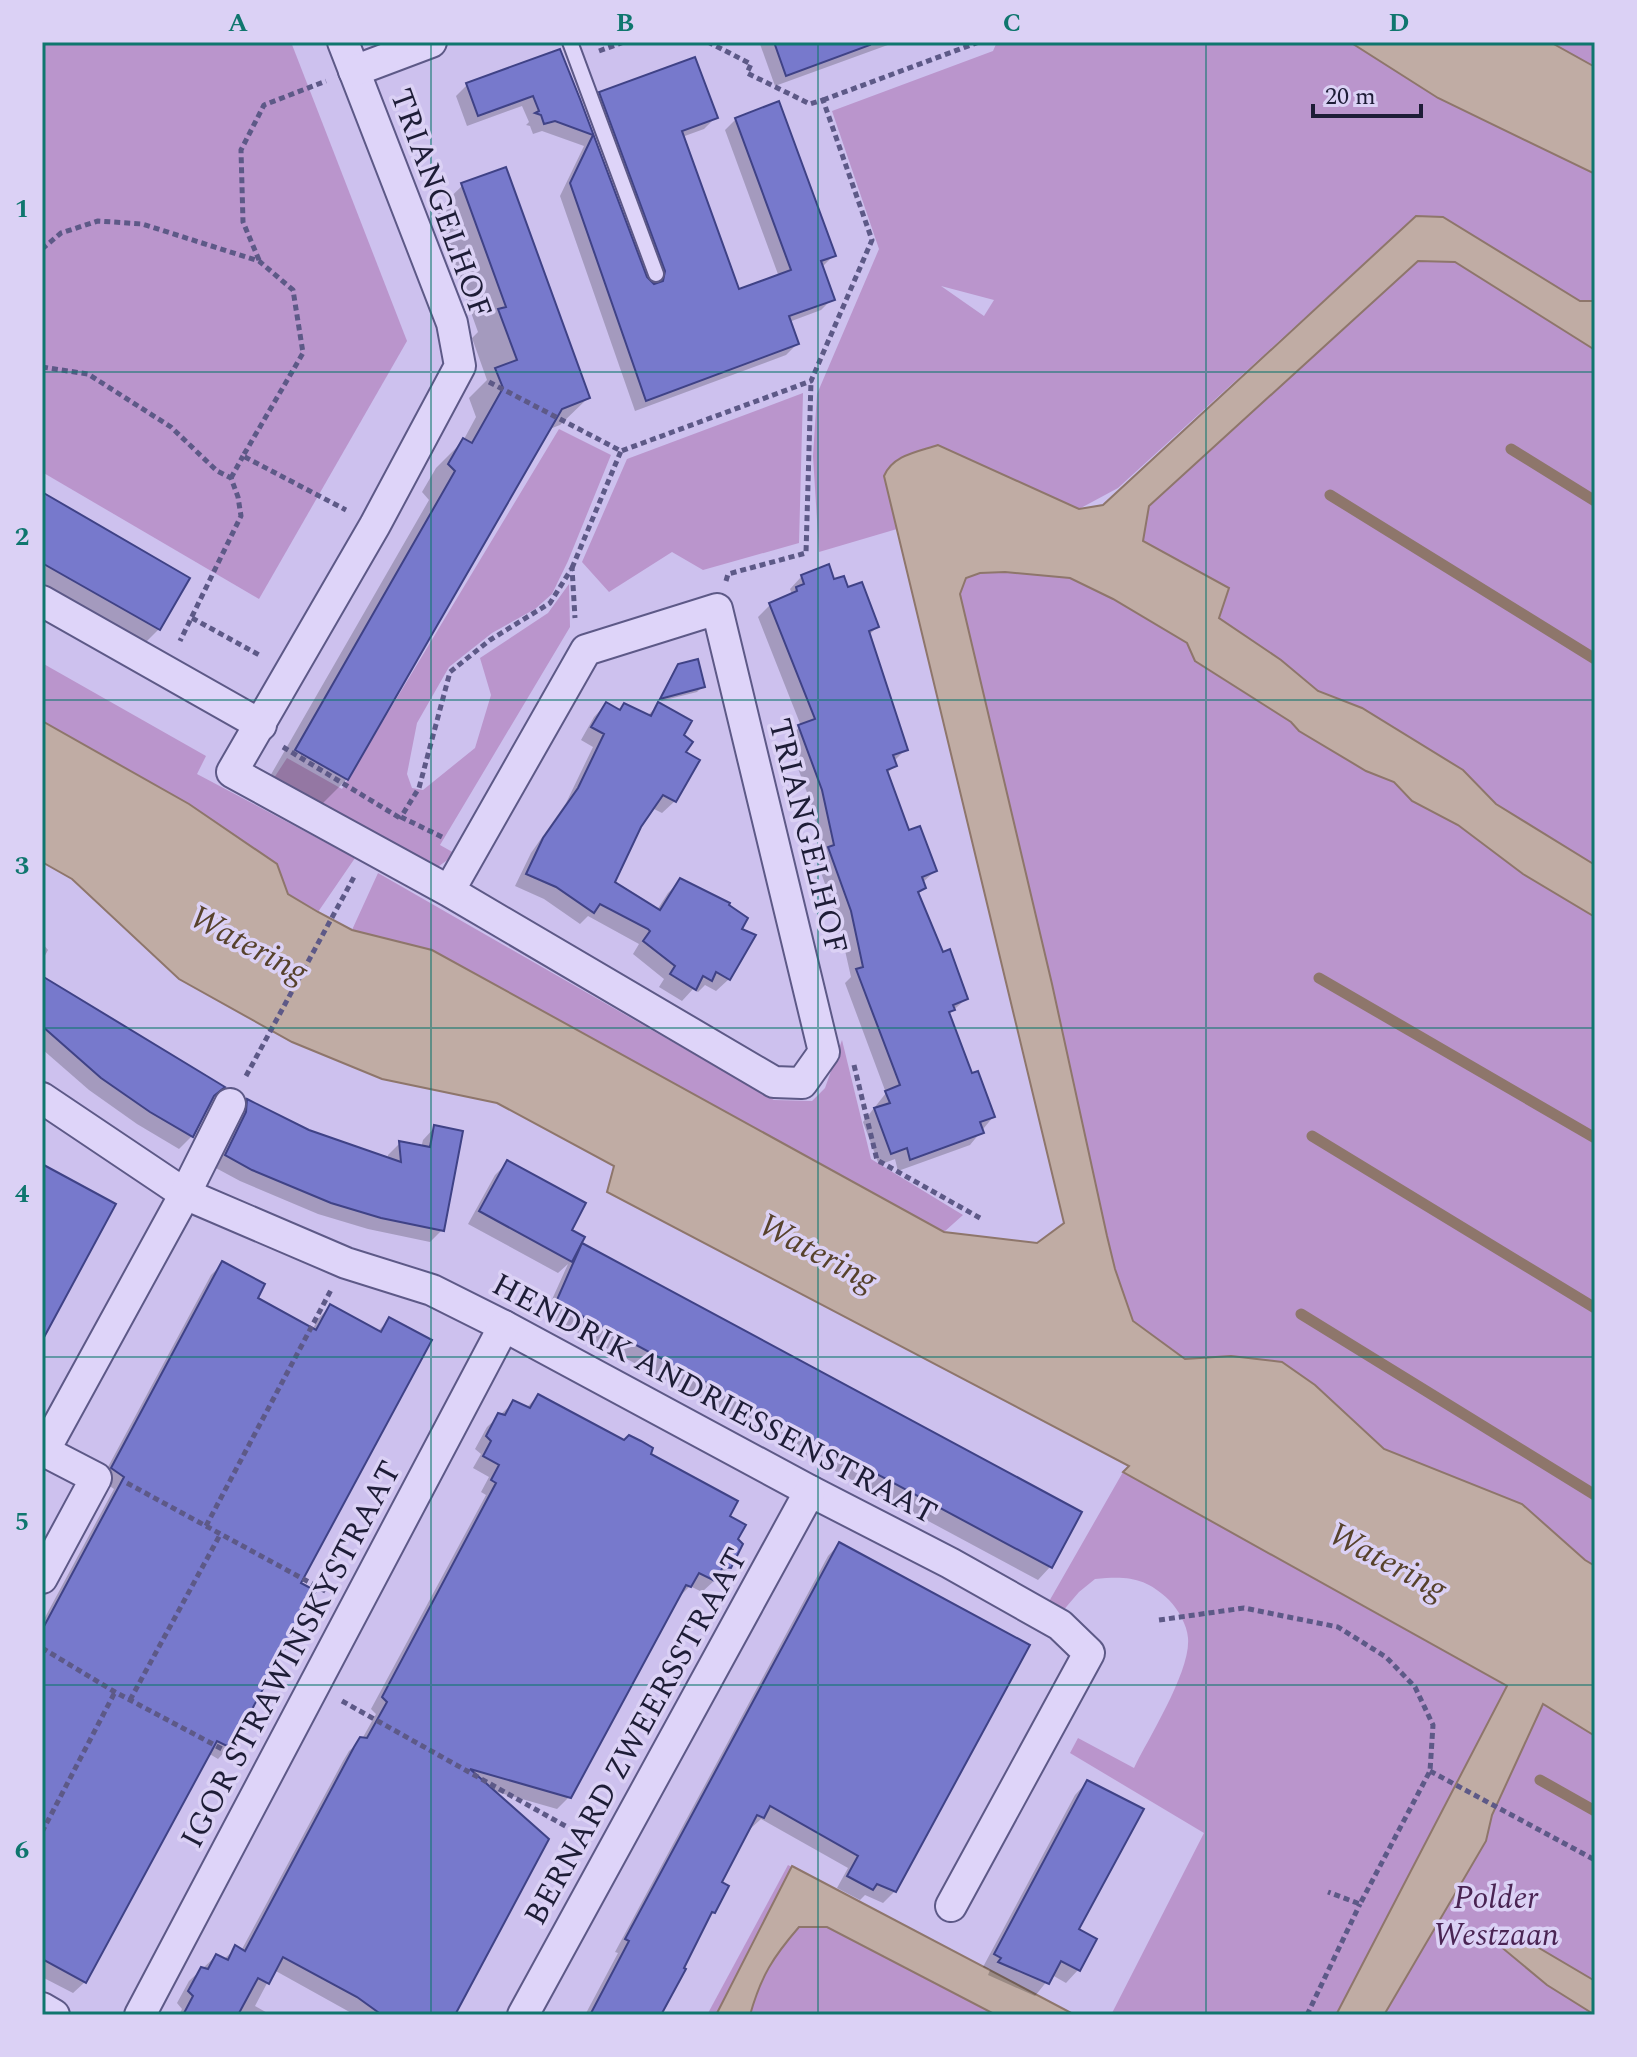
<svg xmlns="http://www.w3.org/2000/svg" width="1637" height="2057" font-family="Spectral,serif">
<rect width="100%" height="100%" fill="#cdc1ee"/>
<g fill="#ba95cc" fill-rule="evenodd">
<polygon points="42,42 291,42 407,341 259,599 42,472"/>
<path d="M 997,42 L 1350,42 L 1438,98 L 1595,174 L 1595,301 L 1580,301 L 1535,275 L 1416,216 L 1118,488 L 1079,509 L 938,445 L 884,476 L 897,529 L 819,552 L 813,456 L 817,394 L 879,249 L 832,111 L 993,51 ZM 941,286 L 994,300 L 984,316 Z"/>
<polygon points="1550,42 1595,42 1595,67"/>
<polygon points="1418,261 1455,262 1595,350 1595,865 1496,804 1463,770 1362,708 1318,691 1281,660 1219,618 1142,541 1149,506"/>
<polygon points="803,393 799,543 703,570 672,552 609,592 582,562 627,459"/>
<polygon points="559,429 611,455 568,561 552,594 535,609 492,633 449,667 417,723 407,774 412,788 423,790 475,748 491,695 480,658 548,613 569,584 570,627 440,845 456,854 439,866 426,866 274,778 287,758 342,789"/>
<path d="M 1005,572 L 1070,578 L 1113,599 L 1188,643 L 1195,662 L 1291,722 L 1299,731 L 1366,771 L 1394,782 L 1412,801 L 1458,825 L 1523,874 L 1595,917 L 1595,2015 L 1111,2015 L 1204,1833 L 1070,1753 L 1078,1738 L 1134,1768 C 1149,1737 1191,1671 1188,1638 C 1187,1625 1178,1609 1169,1600 C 1145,1577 1127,1576 1095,1579 L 1079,1592 L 1061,1613 L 1047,1605 L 1123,1472 L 1506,1686 L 1522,1504 L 1384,1449 L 1315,1385 L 1282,1362 L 1231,1356 L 1185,1359 L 1133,1321 L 1115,1269 L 1107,1236 L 1052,984 L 960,594 L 966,578 L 980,573 Z"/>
<polygon points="42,663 206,756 197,774 355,858 318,912 288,894 277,864 189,804 42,721"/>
<polygon points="378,873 774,1100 812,1101 825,1088 842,1040 871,1159 963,1215 944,1232 432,950 352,930"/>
<polygon points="788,1865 1065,2015 707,2015"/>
</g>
<g fill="#c0aca4" stroke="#8e766b" stroke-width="2">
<polygon points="1350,42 1550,42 1595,67 1595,174 1438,98"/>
<path d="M 1416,216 L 1443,217 L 1580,301 L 1595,301 L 1595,350 L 1455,262 L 1418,261 L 1149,506 L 1143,541 L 1229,588 L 1219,618 L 1281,660 L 1318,691 L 1362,708 L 1463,770 L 1496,804 L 1595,865 L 1595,917 L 1523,874 L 1458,825 L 1412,801 L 1394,782 L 1366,771 L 1299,731 L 1291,722 L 1195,661 L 1187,643 L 1113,599 L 1070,578 L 1005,572 L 980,573 L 966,578 L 960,594 L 1052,984 L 1107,1236 L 1115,1269 L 1133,1321 L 1185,1359 L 1231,1356 L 1282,1362 L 1315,1385 L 1384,1449 L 1522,1504 L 1585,1560 L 1595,1566 L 1595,1736 L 1543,1704 L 1492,1815 L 1486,1841 L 1384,2015 L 1336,2015 L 1507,1686 L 1123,1472 L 1129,1466 L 607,1192 L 614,1166 L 497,1103 L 382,1079 L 292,1042 L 179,979 L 72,879 L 42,862 L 42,721 L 189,804 L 277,864 L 288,894 L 318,912 L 352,930 L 432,950 L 944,1232 L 1037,1243 L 1064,1223 L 884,476 C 893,455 917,452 938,445 L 1079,509 L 1103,505 Z"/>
<path d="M 792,1866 L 1075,2015 L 996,2015 L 827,1927 L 799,1927 C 773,1957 761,1976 750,2015 L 716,2015 Z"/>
<polygon points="1505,1928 1595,1981 1595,2015 1547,1985 1494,1941"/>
</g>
<g fill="#0003">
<polygon points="762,42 896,42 775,86 760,44"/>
<polygon points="467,85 578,99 645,279 655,288 589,104 600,93 715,118 704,129 682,137 738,291 779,277 725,130 736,119 834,255 823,266 832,299 821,310 789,322 797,344 786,355 635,411 560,196 584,146 542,131 533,134 530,126 526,125 529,122 522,106 467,126 456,96"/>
<polygon points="463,185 588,398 560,425 547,430 347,779 319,807 269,778 429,500 422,492 436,468 463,441 476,417 469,398 487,380 472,338 478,332 435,212"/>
<polygon points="42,495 188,578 159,629 124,664 42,616"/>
<polygon points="802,576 833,582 847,589 877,627 868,636 906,749 893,762 895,766 886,774 907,832 935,871 922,883 924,888 917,895 941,955 966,999 948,1015 971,1075 993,1117 970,1145 898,1171 895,1159 879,1165 863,1122 886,1093 845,983 851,977 839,924 817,861 822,855 811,803 787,739 801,726 758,617 770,605 792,594 790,589"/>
<polygon points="678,668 702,687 697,692 661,701"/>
<polygon points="606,704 618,711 624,705 647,716 656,707 681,736 684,752 675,801 662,813 652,808 639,826 612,882 657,910 668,893 680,881 740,930 729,979 716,991 705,985 698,992 693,989 682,1001 659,987 664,979 633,954 639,944 588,916 580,924 544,899 515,886 531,853 566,803 593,747 581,740 594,717"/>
<polygon points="42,943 48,950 42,961"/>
<polygon points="42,978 210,1099 192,1136 179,1149 137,1124 89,1090 42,1049"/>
<polygon points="247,1102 308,1132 388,1160 388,1155 400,1143 421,1148 423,1140 435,1127 442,1230 430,1242 368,1229 318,1214 240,1181 214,1167 235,1113"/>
<polygon points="507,1163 569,1231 576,1252 583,1246 1050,1567 1038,1580 545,1315 568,1264 558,1273 468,1224 495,1175"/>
<polygon points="223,1263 255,1299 312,1330 319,1318 330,1306 377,1332 389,1320 299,1584 229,1747 218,1759 208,1753 85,1982 73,1993 42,1977 42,1623 114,1489 101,1480 211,1275"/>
<polygon points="538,1396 648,1455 727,1517 735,1540 729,1567 702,1592 690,1586 678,1598 569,1797 557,1809 490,1790 453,2015 355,2015 274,1970 255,2006 271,2015 179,2015 182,2009 177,2003 189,1981 216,1956 223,1960 236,1948 241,1951 343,1761 349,1751 362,1739 376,1714 371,1709 486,1495 481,1492 489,1477 473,1468 481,1454 475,1449 487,1427 514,1402 526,1408"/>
<polygon points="839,1544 895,1891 883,1903 865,1895 860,1900 837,1888 848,1868 761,1819 750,1829 748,1828 719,1883 713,1912 707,1918 666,2002 668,2003 662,2015 585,2015 618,1953 615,1952 828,1556"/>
<polygon points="1087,1782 1077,1930 1095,1939 1078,1970 1066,1983 1052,1975 1035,1996 988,1975 990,1970 983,1967 1075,1795"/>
</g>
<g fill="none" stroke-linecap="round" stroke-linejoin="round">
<g stroke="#8e766b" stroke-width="11">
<polyline points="1511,449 1595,501"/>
<polyline points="1330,495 1595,659"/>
<polyline points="1319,978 1595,1138"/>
<polyline points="1312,1136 1595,1308"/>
<polyline points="1301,1314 1595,1495"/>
<polyline points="1540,1780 1595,1811"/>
</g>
</g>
<g fill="#7779cc" stroke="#3f4286" stroke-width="2">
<polygon points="774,42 869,42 870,45 786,76"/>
<polygon points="560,49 580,99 647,277 654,284 663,281 665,271 599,92 695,57 718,118 682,131 739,289 791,270 735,118 779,101 836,256 821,261 835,300 789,316 799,344 646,401 570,183 593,135 555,121 544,124 541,115 535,113 539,111 533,96 478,116 466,83"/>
<polygon points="506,167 590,398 562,409 348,780 295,750 455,471 448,464 463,438 472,443 503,388 495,368 517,360 498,309 506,307 461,183"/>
<polygon points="42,492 190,578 160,630 42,563"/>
<polygon points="829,564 834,579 844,576 848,587 862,582 879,627 869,631 908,750 893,755 897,766 887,770 909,830 920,826 937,871 922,877 926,888 918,892 943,952 950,949 968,999 953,1005 955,1010 949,1012 972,1073 978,1071 995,1117 980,1122 984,1133 910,1160 907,1148 891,1154 874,1108 890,1103 885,1091 900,1085 856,969 863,967 851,911 828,847 834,845 822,790 798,725 815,719 769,603 797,591 796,587 804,584 801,575"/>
<polygon points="698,659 705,687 660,699 678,664"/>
<polygon points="606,702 620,710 624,703 651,716 658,702 692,721 684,735 693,742 686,752 700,760 676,802 663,795 641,827 615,882 660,910 680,878 730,903 729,905 748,918 742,929 756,935 730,980 716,972 712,981 703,976 696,990 670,974 675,966 643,941 650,931 648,929 600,904 594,913 556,887 526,874 543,838 578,788 604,734 591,727"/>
<polygon points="42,976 225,1087 214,1096 193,1137 150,1112 101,1078 42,1026"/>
<polygon points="247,1099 309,1130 401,1162 399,1141 430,1147 434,1125 463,1131 444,1231 381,1218 331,1203 252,1170 225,1155 246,1112"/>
<polygon points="507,1160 586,1203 572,1230 585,1237 572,1262 479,1211"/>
<polygon points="42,1164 116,1204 42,1341"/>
<polygon points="582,1243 1082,1512 1052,1568 556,1302"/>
<polygon points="222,1261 265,1284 258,1298 316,1330 330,1304 381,1332 389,1317 432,1340 301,1583 316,1591 231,1748 217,1741 86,1983 42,1959 42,1630 124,1477 111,1468"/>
<polygon points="538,1394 624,1440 629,1435 641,1441 653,1448 651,1454 738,1501 730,1516 746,1525 738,1539 743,1544 731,1568 723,1567 715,1581 699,1573 691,1587 686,1585 571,1798 470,1769 549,1839 455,2015 382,2015 357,1997 283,1957 269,1984 258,1978 238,2015 183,2015 193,1996 188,1991 201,1967 208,1969 216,1954 228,1960 235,1945 245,1951 354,1747 360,1737 367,1738 387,1702 382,1697 496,1483 491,1480 499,1465 483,1456 491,1441 486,1436 498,1413 505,1415 513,1400 530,1408"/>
<polygon points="839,1542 1030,1645 896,1892 877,1884 873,1890 847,1876 858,1856 770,1806 764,1818 757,1815 722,1882 729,1886 715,1913 712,1912 684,1968 686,1969 661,2015 590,2015 629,1941 625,1939"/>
<polygon points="1087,1780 1144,1809 1079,1929 1097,1939 1080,1971 1061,1961 1049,1984 998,1962 1001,1958 994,1954"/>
</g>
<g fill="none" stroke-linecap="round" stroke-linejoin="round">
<g stroke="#5d5987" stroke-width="18">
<polyline id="service" points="570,42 656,274"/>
</g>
<g stroke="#5d5987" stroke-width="34">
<g id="minor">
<polyline points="343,42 452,323 460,366 375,525 232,772 449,891 774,1082 802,1083 824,1052 717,609 586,650 449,891"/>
<polyline points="354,71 431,42"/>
<polyline points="42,601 261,725"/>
<polyline points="42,1098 185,1194 346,1263 432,1290 504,1326 810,1491 950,1563 1060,1625 1089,1653 951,1906"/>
<polyline points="42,1450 96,1478 42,1578"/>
<polyline points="44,1451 185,1194 230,1104"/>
<polyline points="42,2008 54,2015"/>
<polyline points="140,2015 504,1326"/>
<polyline points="523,2015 810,1491"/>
</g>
</g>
<g stroke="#5d5987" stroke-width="5" stroke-dasharray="6 4" stroke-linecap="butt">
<polyline points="42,46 44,42"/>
<polyline points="599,51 624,42"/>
<polyline points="823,100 979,42"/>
<polyline points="42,249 61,233 98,221 142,224 259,261 293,290 303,353 243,456 346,510"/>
<polyline points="259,260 243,222 241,150 264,105 326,81"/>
<polyline points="42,367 88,374 171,427 217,471 231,478 238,497 241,516 180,641"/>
<polyline points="489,382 621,451 811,381 872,240 823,100 810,104 747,73 751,64 708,42"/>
<polyline points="231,478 243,456"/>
<polyline points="572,568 621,451"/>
<polyline points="726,581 728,574 806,553 811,381"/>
<polyline points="192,618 261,656"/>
<polyline points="283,747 400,818"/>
<polyline points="442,837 401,817 419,788 450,672 490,640 550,603 572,568 575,618"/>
<polyline points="854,1065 877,1160 980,1218"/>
<polyline points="246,1076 354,877"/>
<polyline points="127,1483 329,1593"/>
<polyline points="206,1526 331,1290"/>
<polyline points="1159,1620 1244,1608 1338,1627 1386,1657 1415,1687 1433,1725 1430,1771 1360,1904 1328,1892"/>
<polyline points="42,1648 115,1692 239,1758"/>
<polyline points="130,1700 221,1533"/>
<polyline points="342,1701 585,1837"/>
<polyline points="1430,1771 1595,1860"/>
<polyline points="42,1832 115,1692"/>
<polyline points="1307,2015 1360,1904"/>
</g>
<use href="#service" stroke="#ded4f9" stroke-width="14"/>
<use href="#minor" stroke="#ded4f9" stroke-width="30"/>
</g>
<path fill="none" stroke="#0f766e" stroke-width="2" stroke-opacity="0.55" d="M 431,42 L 431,2015M 818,42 L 818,2015M 1206,42 L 1206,2015M 42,372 L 1595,372M 42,700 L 1595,700M 42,1028 L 1595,1028M 42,1357 L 1595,1357M 42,1685 L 1595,1685"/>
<g text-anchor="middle" stroke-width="7" stroke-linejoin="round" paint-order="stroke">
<g font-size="32" fill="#1e1d37" stroke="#dbd1f5">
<text transform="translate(442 203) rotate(70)" y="11">TRIANGELHOF</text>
<text transform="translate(809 836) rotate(76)" y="11">TRIANGELHOF</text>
<text transform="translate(715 1398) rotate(28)" y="11">HENDRIK ANDRIESSENSTRAAT</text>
<text transform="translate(290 1654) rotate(-62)" y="11">IGOR STRAWINSKYSTRAAT</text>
<text transform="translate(635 1736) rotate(-61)" y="11">BERNARD ZWEERSSTRAAT</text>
</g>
<g font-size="32" font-style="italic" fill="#4a2453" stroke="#dbd1f5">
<text x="1496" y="1908">Polder<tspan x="1496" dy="37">Westzaan</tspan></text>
</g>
<g font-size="34" font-style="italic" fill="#57422c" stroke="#dbd1f5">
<text transform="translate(249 943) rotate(28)" y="12">Watering</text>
<text transform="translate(818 1251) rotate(28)" y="12">Watering</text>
<text transform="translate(1388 1560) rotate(28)" y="12">Watering</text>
</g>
</g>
<rect width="1637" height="2057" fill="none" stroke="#dbd1f5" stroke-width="88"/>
<path d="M1313 104v12h108v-12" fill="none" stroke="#1e1d37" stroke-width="4"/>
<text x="1325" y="104" font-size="24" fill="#1e1d37" stroke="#dbd1f5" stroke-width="6" paint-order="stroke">20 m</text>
<rect x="44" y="44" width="1549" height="1969" fill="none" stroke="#0f766e" stroke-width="3"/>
<g font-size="26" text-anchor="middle" font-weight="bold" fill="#0f766e">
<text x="238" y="31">A</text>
<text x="625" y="31">B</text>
<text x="1012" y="31">C</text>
<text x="1399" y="31">D</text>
<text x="22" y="217">1</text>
<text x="22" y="545">2</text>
<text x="22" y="874">3</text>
<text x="22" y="1202">4</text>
<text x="22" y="1530">5</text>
<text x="22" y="1858">6</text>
</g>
</svg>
